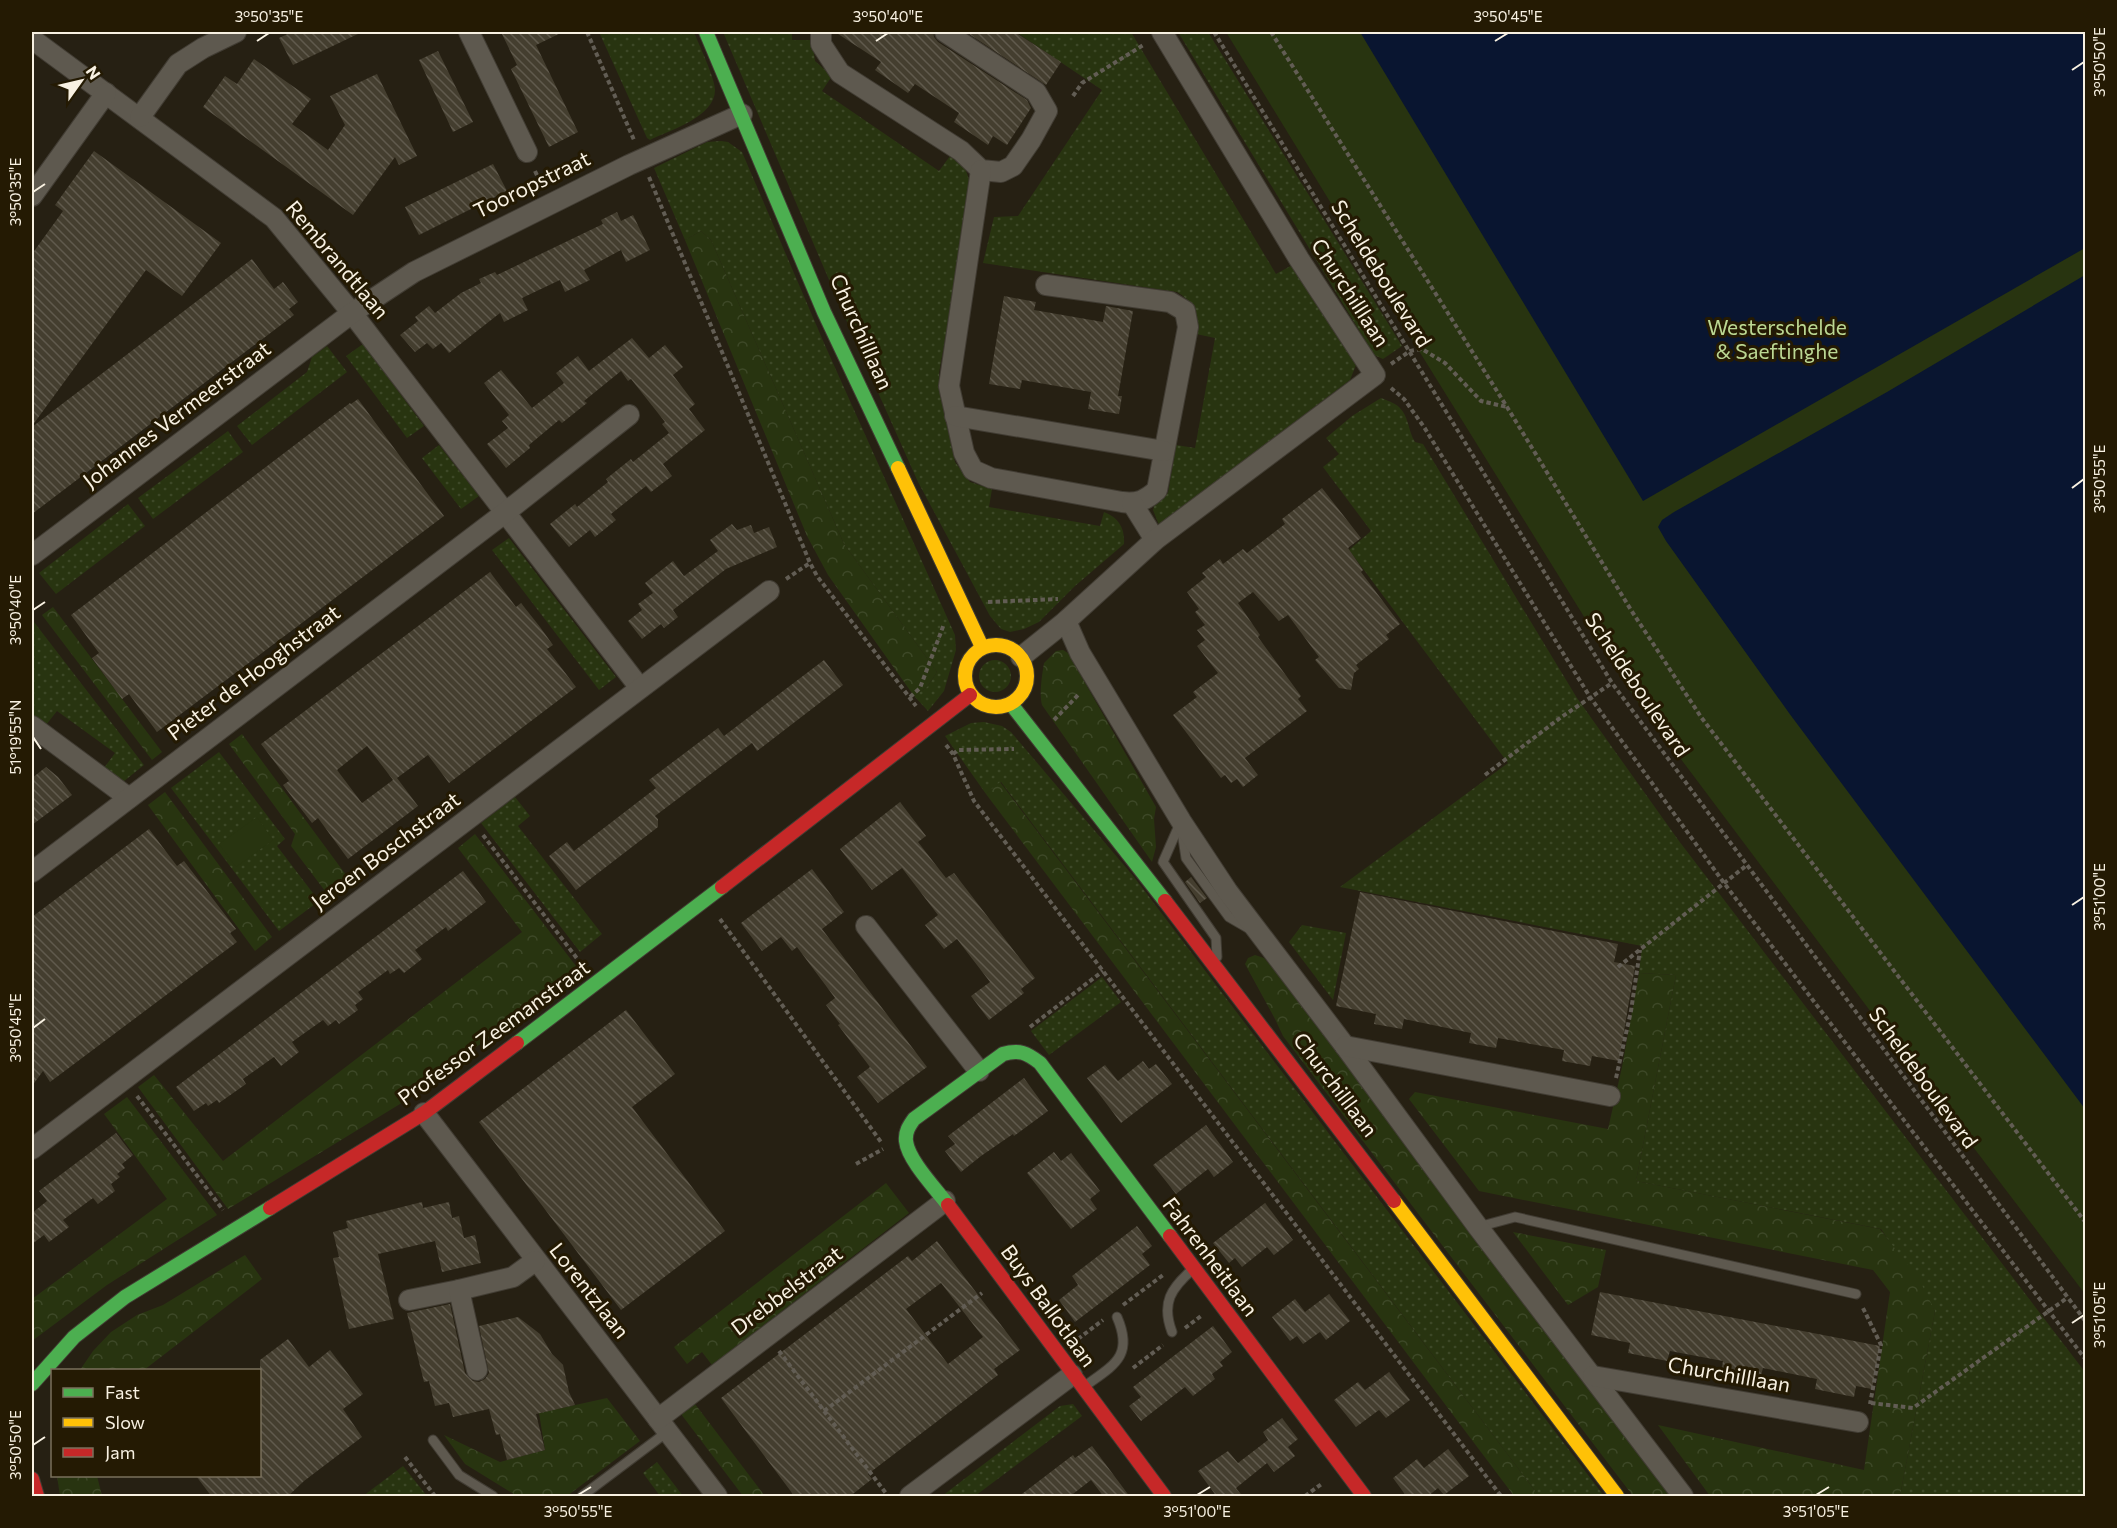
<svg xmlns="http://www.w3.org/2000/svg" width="2117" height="1528" font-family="Commissioner,sans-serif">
<defs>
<pattern id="grass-dots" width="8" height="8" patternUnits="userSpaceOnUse" patternTransform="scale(1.5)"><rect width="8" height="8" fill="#283410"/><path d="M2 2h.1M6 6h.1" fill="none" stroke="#3d4827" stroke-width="1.8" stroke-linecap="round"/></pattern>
<pattern id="forest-crowns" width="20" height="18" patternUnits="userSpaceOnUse" patternTransform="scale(1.5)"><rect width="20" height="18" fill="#283410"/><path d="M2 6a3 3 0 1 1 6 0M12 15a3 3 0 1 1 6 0" fill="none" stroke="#3d4827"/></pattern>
<pattern id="building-back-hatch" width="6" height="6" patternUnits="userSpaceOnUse" patternTransform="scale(1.5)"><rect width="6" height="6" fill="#443e2f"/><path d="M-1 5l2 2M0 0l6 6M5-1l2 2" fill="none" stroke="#605a4d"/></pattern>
</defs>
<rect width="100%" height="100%" fill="#262013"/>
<g fill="url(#grass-dots)">
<path d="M 599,32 L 694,32 C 699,45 715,78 715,90 C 715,117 670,130 650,140 L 647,138 Z"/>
<path d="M 723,32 L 792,32 L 792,40 L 812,40 L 815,61 L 832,76 L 822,91 L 939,171 L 950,156 L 964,165 L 972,188 L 939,373 L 940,394 L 955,462 L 970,482 L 992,489 L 989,507 L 1100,526 L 1104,512 C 1119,518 1125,528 1124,544 L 1075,586 L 1039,622 L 1024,629 L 1010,632 L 1001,629 L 990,616 L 918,482 L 856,343 Z"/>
<path d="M 1016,32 L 1131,32 L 1276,274 L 1294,264 L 1356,365 L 1350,380 L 1159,525 L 1153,510 L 1155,503 L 1168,493 L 1176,445 L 1195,448 L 1215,338 L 1196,334 C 1199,316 1193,301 1177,292 L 983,263 L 994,217 L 1018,216 L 1102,90 Z"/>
<polygon points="1178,32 1208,32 1402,346 1383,359 1374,355"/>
<polygon points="721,141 728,142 742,152 824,343 955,635 956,650 944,691 928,711 914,696 927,687 937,672 844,544 711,240 701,231 685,240 654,168 707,142"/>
<polygon points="363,344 424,426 407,438 346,356"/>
<polygon points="327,346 347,372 252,445 237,426 307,372 312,357"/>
<path d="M 1381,398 C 1386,400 1395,403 1399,407 C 1409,416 1408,431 1415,442 L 1423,444 L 1577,698 L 1679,841 L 2085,1372 L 2085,1496 L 1900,1496 L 1935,1311 L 1881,1229 L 1636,1181 L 1676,975 L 1639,973 L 1642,946 L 1340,887 L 1508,763 L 1349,550 L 1371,531 L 1323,467 L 1339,454 L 1326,438 L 1352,416 Z"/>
<polygon points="228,431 243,452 153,519 138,498"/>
<polygon points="439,445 479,496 461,509 422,458"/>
<polygon points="128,504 145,526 56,594 39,573"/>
<polygon points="509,538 616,677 599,690 492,550"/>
<polygon points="34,622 144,765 123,782 104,768 115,753 57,711 46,725 32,715 32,624"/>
<circle cx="995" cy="676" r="16"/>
<polygon points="984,722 1002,726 1011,732 1134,877 1604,1496 1539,1496 1001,782 986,794 945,736 971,723"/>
<polygon points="219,752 285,839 277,846 319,901 279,931 171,788"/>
<polygon points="515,797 530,816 518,826 602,934 580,952 481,823"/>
<polygon points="1302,925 1346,933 1333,1000 1289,942"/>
<polygon points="1102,977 1121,1002 1049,1055 1031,1031"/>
<polygon points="1073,1404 1082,1416 975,1496 942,1496 1060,1406"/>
<polygon points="657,1462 683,1496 660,1496 643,1473"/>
<polygon points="403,1466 427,1496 363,1496"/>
</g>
<g fill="url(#forest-crowns)">
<polygon points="701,231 711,240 844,544 937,672 927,687 914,696 828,575 807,536 685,240"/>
<polygon points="53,607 162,752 152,760 42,615"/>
<path d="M 1063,650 L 1068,653 L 1156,807 L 1154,819 L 1156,847 L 1152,862 L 1042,705 C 1039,694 1042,675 1044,663 L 1056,651 Z"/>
<polygon points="242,734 349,879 328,895 291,846 295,834 229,744"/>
<polygon points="1000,782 1539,1496 1514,1496 986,794"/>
<polygon points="165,792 272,937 255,951 148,805"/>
<polygon points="475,834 579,970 400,1104 228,1209 138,1087 154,1075 223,1161 522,932 458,848"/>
<polygon points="1255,955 1264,958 1272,967 1671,1496 1633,1496 1283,1036 1275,1019 1245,964 1248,958"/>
<polygon points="1639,973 1676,975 1636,1181 1880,1229 1920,1281 1935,1311 1900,1496 1710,1496 1658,1425 1864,1470 1890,1292 1873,1270 1479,1191 1409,1099 1415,1092 1608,1129 1622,1067"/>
<polygon points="127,1097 217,1215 107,1285 32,1341 32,1299 167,1199 104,1114"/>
<polygon points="886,1183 909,1213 712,1365 702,1352 687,1364 674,1347"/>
<polygon points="1513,1232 1606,1250 1598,1287 1568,1305"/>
<polygon points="245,1255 262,1279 144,1370 80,1370 93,1351 111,1332 137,1315 163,1305"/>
<polygon points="607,1398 640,1441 567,1496 517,1496 465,1464 444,1435 500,1462 545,1450 539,1413"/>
<polygon points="695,1404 765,1496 743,1496 681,1414"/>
<polygon points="57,1476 97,1476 102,1496 60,1496"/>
</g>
<g fill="#283410">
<polygon points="1226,32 2085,32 2085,1294 1913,1068 1632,694 1388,301 1385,290 1357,242 1340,218"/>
<polygon points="257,817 273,840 236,867 219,844"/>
</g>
<g fill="#091530">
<polygon points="1360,32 2085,32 2085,248 1643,501"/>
<polygon points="2085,275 2085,1109 1789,713 1666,541 1658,527 1662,520 1674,512 1887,392"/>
</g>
<g fill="url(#building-back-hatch)" fill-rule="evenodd">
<polygon points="292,32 362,32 293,65 279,38"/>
<polygon points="501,32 563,32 536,45 578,132 549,147 511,69 517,65"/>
<polygon points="835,32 933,32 934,37 938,42 1027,100 1031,108 1007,145 993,136 988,145 954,122 959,113 915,84 908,93 875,70 881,62"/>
<polygon points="966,32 1015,32 1061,62 1046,85"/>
<polygon points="438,51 473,122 453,132 419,60"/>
<polygon points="254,59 311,99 292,124 328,150 345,125 330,96 377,74 417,156 399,165 395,157 353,215 203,107 225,76 237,84"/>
<polygon points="94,151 221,243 182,296 146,270 32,426 32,254 63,211 55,205"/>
<polygon points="493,164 507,191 419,235 405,207"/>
<polygon points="617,212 621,221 633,215 650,250 626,262 621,250 584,270 590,280 565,292 560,280 522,298 528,310 504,322 500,313 449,353 441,343 433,349 427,343 415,352 400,335 418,321 415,317 429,306 435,313 461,293 481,283 479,279 495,272 497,275 603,224 601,220"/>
<polygon points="252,259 274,289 283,282 298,302 289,309 294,315 32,514 32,427"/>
<polygon points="1004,296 1036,302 1034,310 1103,322 1106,306 1133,311 1118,396 1122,396 1119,414 1088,409 1091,392 1022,380 1020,389 989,384"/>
<polygon points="632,338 649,358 665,345 683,367 673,375 695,404 689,409 705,430 663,464 672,476 651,492 646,486 611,514 616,520 595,537 590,530 569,547 550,524 575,504 577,507 608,482 606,479 631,459 633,462 669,433 662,424 665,422 631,379 628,381 621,371 584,401 587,403 562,423 559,420 529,445 530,448 506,468 487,444 508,428 502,421 509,415 484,383 501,370 532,408 564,383 556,373 578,356 589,371"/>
<polygon points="358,399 444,516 157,732 129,694 122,699 92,658 99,653 71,615 350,403 351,404"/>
<polygon points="1322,488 1361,538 1348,548 1363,570 1361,572 1400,624 1386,635 1389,639 1356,665 1359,669 1354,673 1351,690 1339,688 1315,660 1319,657 1288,615 1279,621 1253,592 1238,603 1260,635 1258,637 1301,696 1298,699 1307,711 1245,758 1258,775 1243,787 1237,779 1231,783 1225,775 1221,778 1173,715 1197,697 1193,692 1218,673 1197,646 1205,640 1197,630 1205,625 1195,612 1199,609 1187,592 1206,577 1202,573 1220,559 1223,564 1243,549 1247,553 1285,524 1282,519"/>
<polygon points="732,524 737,530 751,525 754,533 769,527 777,547 726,569 673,610 678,617 664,628 661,624 642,639 628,621 642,610 638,604 653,593 645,583 673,561 684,576 718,551 710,540"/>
<path d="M 490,572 L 516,607 L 521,603 L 540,627 L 553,645 L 547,649 L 576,687 L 449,783 L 428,755 L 397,778 L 418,806 L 348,859 L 318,818 L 312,823 L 295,801 L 283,785 L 289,781 L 261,744 ZM 367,746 L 393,780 L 362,803 L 337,770 Z"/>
<polygon points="824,660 843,685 757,751 752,743 655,816 658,819 658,827 576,890 549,856 567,842 574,851 656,788 649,780 718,728 724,736"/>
<polygon points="46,767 58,777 72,795 32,825 32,778"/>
<polygon points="900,802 926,836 918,842 946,878 954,873 1035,978 1021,989 1024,993 989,1020 971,996 990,982 957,939 944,949 925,925 938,915 902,868 872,890 840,849"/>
<polygon points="149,829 177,866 184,861 236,929 230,933 237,942 50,1082 43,1071 32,1086 32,917"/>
<polygon points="812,869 844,912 822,929 927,1067 878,1103 857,1077 870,1067 838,1025 840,1024 826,1005 835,998 797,947 792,951 781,937 762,951 741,923"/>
<polygon points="463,871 486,902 448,931 446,927 415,950 422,959 404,973 399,968 390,974 388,970 358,992 363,999 355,1005 358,1010 339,1024 336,1020 328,1026 323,1020 292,1042 299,1052 281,1066 274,1057 243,1079 246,1084 219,1103 217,1100 208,1106 206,1103 194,1111 176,1087"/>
<polygon points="1191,877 1207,898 1200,903 1185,882"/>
<polygon points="1360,892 1618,944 1614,962 1635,966 1619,1061 1592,1056 1590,1066 1562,1061 1564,1050 1498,1038 1496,1048 1469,1043 1471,1033 1404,1019 1402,1029 1374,1024 1376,1014 1336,1006"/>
<polygon points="626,1010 675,1074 632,1107 725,1231 621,1310 479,1122"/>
<polygon points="1143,1061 1149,1069 1156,1064 1172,1084 1121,1123 1087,1078 1105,1065 1118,1081"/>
<polygon points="1024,1078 1048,1111 1014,1136 1013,1134 981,1156 961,1172 945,1151 955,1144 948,1136"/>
<polygon points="1206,1125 1233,1162 1214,1177 1208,1169 1176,1194 1153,1165"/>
<polygon points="116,1133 133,1155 122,1164 125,1168 117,1174 120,1177 111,1184 115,1191 98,1204 93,1198 63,1220 69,1227 49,1242 44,1235 32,1244 32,1213 47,1201 39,1191"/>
<polygon points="1054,1152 1061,1161 1071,1153 1100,1191 1090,1199 1097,1209 1071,1229 1027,1173"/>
<polygon points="422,1202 423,1208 449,1202 452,1218 459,1216 464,1238 475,1235 481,1263 442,1272 435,1241 378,1254 394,1319 349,1329 333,1258 339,1257 333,1232 348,1228 346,1221"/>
<polygon points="1265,1203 1293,1240 1274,1255 1267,1247 1242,1267 1235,1258 1229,1263 1213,1243"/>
<polygon points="1137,1226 1152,1246 1142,1254 1150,1265 1075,1322 1059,1300 1078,1285 1072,1276"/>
<path d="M 937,1241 L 1020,1350 L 994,1369 L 998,1375 L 868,1474 L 872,1479 L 849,1497 L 795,1497 L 721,1398 L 908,1256 L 912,1261 ZM 941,1283 L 983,1337 L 948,1364 L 906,1309 Z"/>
<polygon points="1600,1292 1880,1346 1872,1389 1856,1386 1854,1397 1815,1389 1817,1379 1763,1368 1760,1379 1721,1371 1723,1361 1670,1351 1667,1361 1628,1353 1630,1343 1591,1335"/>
<polygon points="1329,1294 1350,1321 1326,1340 1320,1332 1303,1344 1297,1336 1290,1341 1272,1317 1295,1299 1305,1312"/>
<polygon points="450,1304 465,1373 473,1381 479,1382 485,1379 489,1373 479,1326 518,1317 540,1334 552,1354 563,1365 569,1392 575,1405 536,1414 545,1450 507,1460 500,1434 496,1435 489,1409 453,1417 449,1403 435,1406 429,1381 424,1382 407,1313"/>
<polygon points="1213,1326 1232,1352 1220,1362 1223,1366 1212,1374 1215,1379 1193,1396 1185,1387 1141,1421 1129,1406 1141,1397 1133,1387"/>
<polygon points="288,1339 309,1367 330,1350 363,1394 343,1409 362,1437 304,1481 287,1497 212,1497 196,1476 260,1476 260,1360"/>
<polygon points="1389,1372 1410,1400 1386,1418 1379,1410 1356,1427 1334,1400 1358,1382 1365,1390"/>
<polygon points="1282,1418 1298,1439 1288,1447 1295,1456 1274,1472 1267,1463 1236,1488 1243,1497 1217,1497 1198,1471 1228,1451 1238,1463 1268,1440 1263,1432"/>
<polygon points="1092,1446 1130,1497 1104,1497 1091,1480 1069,1497 1018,1497 1073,1455 1075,1458"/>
<polygon points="1448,1449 1469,1476 1444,1495 1438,1488 1427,1497 1407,1497 1393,1478 1417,1459 1424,1468"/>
</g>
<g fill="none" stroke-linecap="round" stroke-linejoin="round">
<g stroke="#413c33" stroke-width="11">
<g id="lane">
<polyline points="1181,821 1163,862 1216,938 1217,957"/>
<polyline points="1182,832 1186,858 1229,917 1248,928"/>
<polyline points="1478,1227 1515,1217 1856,1294"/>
<path d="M 1172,1332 C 1161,1303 1171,1288 1193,1269"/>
<path d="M 1085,1386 C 1114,1365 1134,1356 1117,1317"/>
<polyline points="433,1440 459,1475 493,1496"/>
<polyline points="582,1496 667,1432"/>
</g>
</g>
<g stroke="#413c33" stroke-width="22">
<g id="street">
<polyline points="469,32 527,152"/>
<polyline points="821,32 821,44 840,73 961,151 981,170 1001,172 1013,166 1031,140 1047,111 1036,92 945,32"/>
<polyline points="32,39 274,218 352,313 640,688"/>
<polyline points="140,117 178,64 203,48 236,32"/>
<path d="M 981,170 L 949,386 L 964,453 L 973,470 L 991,478 L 1122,502 C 1138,504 1146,500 1157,490 L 1188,327 L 1185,311 L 1170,302 L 1046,285"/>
<polyline points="32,196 106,93"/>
<polyline points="955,416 1164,451"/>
<polyline points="1132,503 1155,540"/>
<polyline points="32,555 352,313 414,272 629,165 742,114"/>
<polyline points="1066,621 1080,653 1181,821 1228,892 1345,1046 1478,1227 1683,1496"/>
<polyline points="1021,657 1066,621 1155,540 1375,375 1299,259 1162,32"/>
<polyline points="32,726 129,798"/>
<polyline points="32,872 506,512 629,415"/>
<polyline points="866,926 979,1071"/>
<polyline points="1345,1046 1610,1096"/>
<polyline points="424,1113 717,1496"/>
<polyline points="32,1149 769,591"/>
<polyline points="409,1300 459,1290"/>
<polyline points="477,1370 459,1290 513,1277 535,1261"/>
<polyline points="1593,1376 1858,1422"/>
<polyline points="658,1419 945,1201"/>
<polyline points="910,1496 1072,1375"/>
</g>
</g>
<g stroke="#413c33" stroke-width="16">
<g id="fast">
<polyline points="706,32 824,312 898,468"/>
<polyline points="1011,704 1165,901"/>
<polyline points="517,1043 722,887"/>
<path d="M 948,1205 C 936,1189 908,1160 906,1141 C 905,1132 909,1126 914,1119 L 1003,1054 C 1019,1049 1027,1053 1040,1063 L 1170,1236"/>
<polyline points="32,1384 74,1337 125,1297 270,1208"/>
</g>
</g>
<g stroke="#413c33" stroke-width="16">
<g id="slow">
<polyline points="898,468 982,647"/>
<circle cx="996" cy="676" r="31"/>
<polyline points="1394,1201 1617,1496"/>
</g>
</g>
<g stroke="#413c33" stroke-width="16">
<g id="jam">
<polyline points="722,887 970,695"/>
<polyline points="1165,901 1394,1201"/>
<polyline points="948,1205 1164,1496"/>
<polyline points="270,1208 424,1113 517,1043"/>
<polyline points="1170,1236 1364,1496"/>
<polyline points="32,1479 37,1496"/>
</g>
</g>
<g stroke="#625d54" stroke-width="4" stroke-dasharray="4.5 3" stroke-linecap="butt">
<polyline points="587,32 634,140"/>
<polyline points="1214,32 1612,683 2086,1322"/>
<polyline points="1271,32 1507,407 1631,610 1701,717 2086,1223"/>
<polyline points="1073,96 1082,83 1145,44"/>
<polyline points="535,171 542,186"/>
<polyline points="649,177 810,563 817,576 916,706"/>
<polyline points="1391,364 1410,351 1422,349 1445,363 1481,401 1507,407"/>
<polyline points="1391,388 1404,399 1424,427 1590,697 1724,883 2086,1360"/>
<polyline points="786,579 810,563"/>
<polyline points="988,602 1058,599"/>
<polyline points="910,697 920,688 944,624"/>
<polyline points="1054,720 1080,693"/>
<polyline points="946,745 953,754 974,801 1501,1496"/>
<polyline points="953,754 958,750 1014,749"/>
<polyline points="1485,775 1560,718 1612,683"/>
<polyline points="483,835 582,965"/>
<polyline points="720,919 881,1142"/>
<polyline points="1618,967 1747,865"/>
<polyline points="1030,1027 1103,971"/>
<polyline points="1616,1078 1631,1011 1640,950"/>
<polyline points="137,1096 223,1210"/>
<polyline points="856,1164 883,1149"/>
<polyline points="1123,1305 1163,1275"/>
<polyline points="1863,1308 1881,1345 1870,1404"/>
<polyline points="1185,1328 1201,1316"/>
<polyline points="1078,1339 1103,1320"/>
<polyline points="779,1351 888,1496"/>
<polyline points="1133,1368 1163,1345"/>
<polyline points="1871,1403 1913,1408 2067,1298"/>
<polyline points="824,1411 982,1293"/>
<polyline points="405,1457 435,1496"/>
<polyline points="1305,1496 1323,1483"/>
</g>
<use href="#lane" stroke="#5e594f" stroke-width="9"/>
<use href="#street" stroke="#5e594f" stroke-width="20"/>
<use href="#fast" stroke="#4caf50" stroke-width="14"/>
<use href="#slow" stroke="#ffc107" stroke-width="14"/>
<use href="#jam" stroke="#c62828" stroke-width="14"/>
</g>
<path fill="none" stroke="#f8f1e2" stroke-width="2" d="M 257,41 L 269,33M 876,41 L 888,33M 1495,41 L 1508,33M 2072,70 L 2084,62M 33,192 L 45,184M 2072,488 L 2084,479M 33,610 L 45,602M 33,737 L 41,749M 2072,905 L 2084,897M 33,1028 L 45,1019M 2072,1323 L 2084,1315M 33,1445 L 45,1437M 578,1495 L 591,1487M 1197,1495 L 1210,1487M 1816,1495 L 1829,1487"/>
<g text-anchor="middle" stroke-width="6" stroke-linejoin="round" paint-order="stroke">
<g font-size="21" fill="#f8f1e2" stroke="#241a03">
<text transform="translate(532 185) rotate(-26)" y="7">Tooropstraat</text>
<text transform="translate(337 260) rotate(50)" y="7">Rembrandtlaan</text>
<text transform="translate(1381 274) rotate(58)" y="7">Scheldeboulevard</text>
<text transform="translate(1350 293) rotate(57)" y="7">Churchilllaan</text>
<text transform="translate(861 332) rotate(66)" y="7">Churchilllaan</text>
<text transform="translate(177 415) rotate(-37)" y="7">Johannes Vermeerstraat</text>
<text transform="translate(254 673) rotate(-37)" y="7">Pieter de Hooghstraat</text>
<text transform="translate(1637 685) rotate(56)" y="7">Scheldeboulevard</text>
<text transform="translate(386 851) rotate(-37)" y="7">Jeroen Boschstraat</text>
<text transform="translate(494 1033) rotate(-36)" y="7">Professor Zeemanstraat</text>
<text transform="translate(1923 1078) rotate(54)" y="7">Scheldeboulevard</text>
<text transform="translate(1335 1085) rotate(53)" y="7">Churchilllaan</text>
<text transform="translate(1210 1257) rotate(53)" y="7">Fahrenheitlaan</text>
<text transform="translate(589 1291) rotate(52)" y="7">Lorentzlaan</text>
<text transform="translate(787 1291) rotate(-37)" y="7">Drebbelstraat</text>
<text transform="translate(1048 1306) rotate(54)" y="7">Buys Ballotlaan</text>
<text transform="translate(1729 1375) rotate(10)" y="7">Churchilllaan</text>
</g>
<g font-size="21" fill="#bbd793" stroke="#241a03">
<text x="1777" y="335">Westerschelde<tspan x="1777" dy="24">&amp; Saeftinghe</tspan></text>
</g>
</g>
<rect width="2117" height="1528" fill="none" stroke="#241a03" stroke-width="66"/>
<rect x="51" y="1369" width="210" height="108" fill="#241a03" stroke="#79705c" stroke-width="1.5"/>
<rect x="63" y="1388" width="30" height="9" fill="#4caf50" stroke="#79705c" stroke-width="1.5"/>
<text x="105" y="1399" font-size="18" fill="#f8f1e2">Fast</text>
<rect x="63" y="1418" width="30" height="9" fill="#ffc107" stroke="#79705c" stroke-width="1.5"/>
<text x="105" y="1429" font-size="18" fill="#f8f1e2">Slow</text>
<rect x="63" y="1448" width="30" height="9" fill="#c62828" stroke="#79705c" stroke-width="1.5"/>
<text x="105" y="1459" font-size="18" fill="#f8f1e2">Jam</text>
<g transform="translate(81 81) rotate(56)" stroke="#241a03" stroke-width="4.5" paint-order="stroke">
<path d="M0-4.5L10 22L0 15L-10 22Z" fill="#f8f1e2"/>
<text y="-9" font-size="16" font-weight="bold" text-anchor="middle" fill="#f8f1e2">N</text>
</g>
<rect x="33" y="33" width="2051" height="1462" fill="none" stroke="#f8f1e2" stroke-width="2"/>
<g font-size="15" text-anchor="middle" fill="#f8f1e2">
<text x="269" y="22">3°50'35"E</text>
<text x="888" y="22">3°50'40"E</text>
<text x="1508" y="22">3°50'45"E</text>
<text transform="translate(2100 62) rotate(-90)" y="5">3°50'50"E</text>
<text transform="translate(16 192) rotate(-90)" y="5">3°50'35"E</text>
<text transform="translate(2100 479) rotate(-90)" y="5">3°50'55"E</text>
<text transform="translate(16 610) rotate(-90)" y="5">3°50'40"E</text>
<text transform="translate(16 737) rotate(-90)" y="5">51°19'55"N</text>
<text transform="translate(2100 897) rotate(-90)" y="5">3°51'00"E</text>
<text transform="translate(16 1028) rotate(-90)" y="5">3°50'45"E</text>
<text transform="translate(2100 1315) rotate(-90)" y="5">3°51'05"E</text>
<text transform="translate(16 1445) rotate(-90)" y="5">3°50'50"E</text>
<text x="578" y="1517">3°50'55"E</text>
<text x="1197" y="1517">3°51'00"E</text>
<text x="1816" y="1517">3°51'05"E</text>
</g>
</svg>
